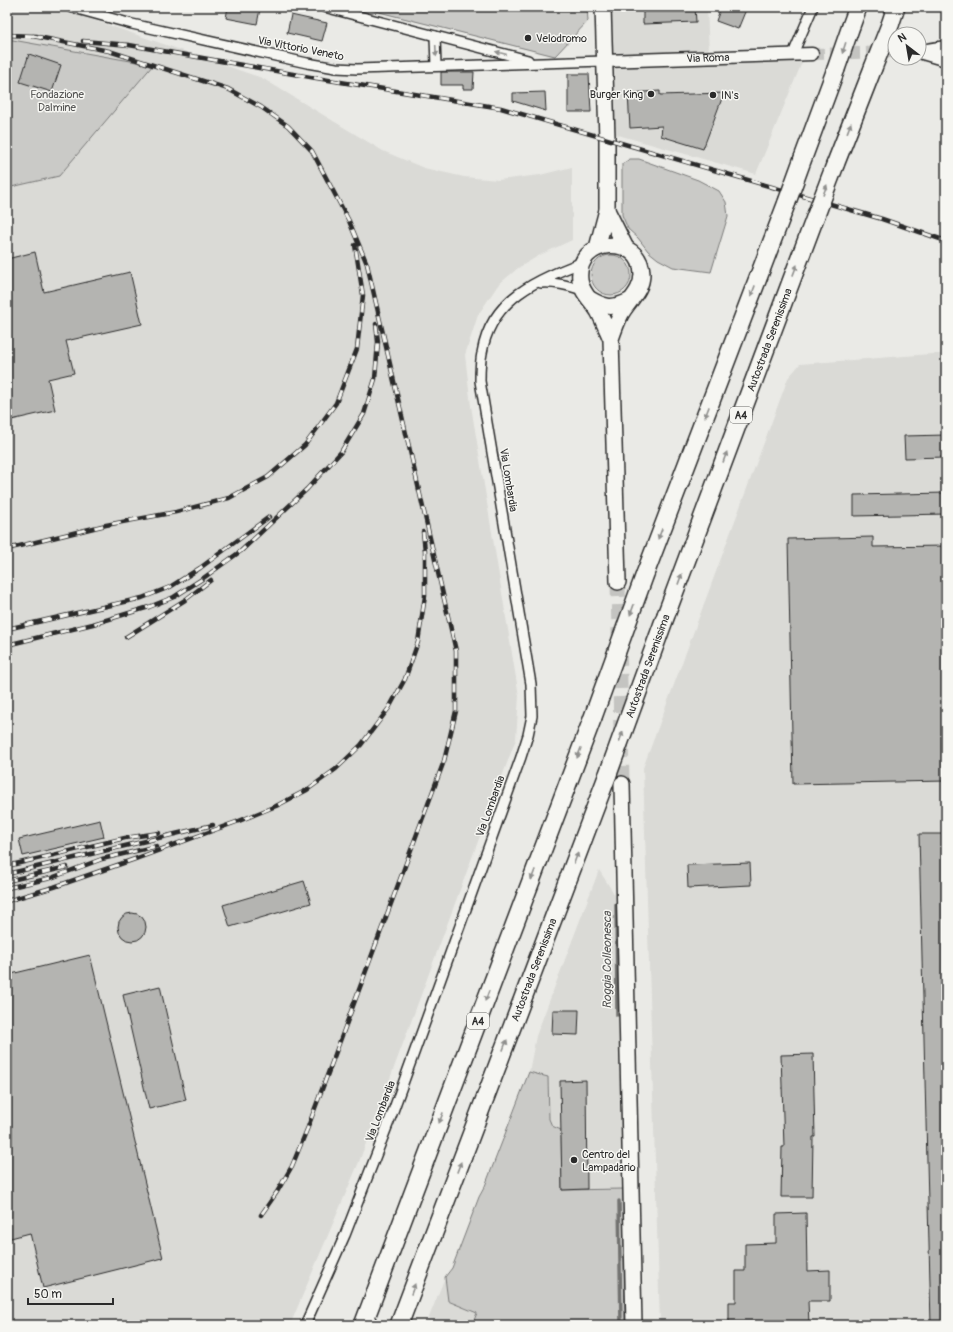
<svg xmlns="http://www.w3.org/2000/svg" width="953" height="1332" font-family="Pangolin,sans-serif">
<rect width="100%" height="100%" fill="#eaeae6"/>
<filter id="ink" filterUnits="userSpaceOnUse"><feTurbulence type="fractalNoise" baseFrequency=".025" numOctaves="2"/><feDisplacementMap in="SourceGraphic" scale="8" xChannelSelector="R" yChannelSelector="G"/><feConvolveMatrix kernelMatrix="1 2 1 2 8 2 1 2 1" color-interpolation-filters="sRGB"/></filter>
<g filter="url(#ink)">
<g fill="#dadad6">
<polygon points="7,7 56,7 262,78 383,151 424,168 464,177 498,180 540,175 572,167 572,240 540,255 518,268 498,285 478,315 465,355 471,406 519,696 516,739 359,1162 290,1325 7,1325"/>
<polygon points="607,7 707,7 709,54 608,57"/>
<polygon points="803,60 756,174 611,133 608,64"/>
<polygon points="931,354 946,354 946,1325 660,1325 643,768 788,378 800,364"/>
<polygon points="599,870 620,903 628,1189 562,1190 561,1131 552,1126 549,1119 548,1077 529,1072 536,1036"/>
<polygon points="445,1277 448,1301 477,1313 472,1325 426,1325"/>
</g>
<g fill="#cacac7" stroke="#7a7a79">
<polygon points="359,7 587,7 588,21 555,56"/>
<polygon points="7,39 153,65 59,176 7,188"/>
<polygon points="630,159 639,159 698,180 719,191 726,202 728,216 711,272 673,267 658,259 648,251 638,238 628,229 622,215 622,164"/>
<circle cx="611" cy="275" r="20"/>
<polygon points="529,1072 548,1077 549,1119 552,1126 561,1130 562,1190 623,1189 625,1325 472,1325 477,1313 448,1301 445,1277 452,1268 479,1197 485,1186"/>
</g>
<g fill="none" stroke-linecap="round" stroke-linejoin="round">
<g stroke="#727270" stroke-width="3.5">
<polyline points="616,904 617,1015"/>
<polyline points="619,1201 621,1325"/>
</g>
</g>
<g fill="#b4b4b1" stroke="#2b2b2b">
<polygon points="228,7 251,7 260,9 257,24 226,18"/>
<polygon points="643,7 695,7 696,22 643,24"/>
<polygon points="721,7 747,7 738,29 716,21"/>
<polygon points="291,15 327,23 322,41 287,33"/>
<polygon points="29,54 61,65 52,92 20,82"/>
<polygon points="441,72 474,72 473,89 463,89 463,85 441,85"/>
<polygon points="568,74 589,74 591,112 568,112"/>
<polygon points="660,91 660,95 724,93 703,149 661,136 662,126 630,128 628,93"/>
<polygon points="545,92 546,111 513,101 513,93"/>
<polygon points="35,252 44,292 130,272 142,324 66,341 74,373 48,379 55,410 7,421 7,259"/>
<polygon points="946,435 946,457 905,458 904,436"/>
<polygon points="946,493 946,514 854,516 854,495"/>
<polygon points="873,537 873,547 946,546 946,781 793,784 788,539"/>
<polygon points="100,820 104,837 23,856 19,839"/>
<polygon points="919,834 946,834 946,1325 931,1325"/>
<polygon points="750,863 751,885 688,888 687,865"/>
<polygon points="304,881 311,903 230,927 223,905"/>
<circle cx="132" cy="927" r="14"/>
<polygon points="90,955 163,1258 43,1288 30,1233 7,1239 7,975"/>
<polygon points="160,986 186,1100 149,1109 123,995"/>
<polygon points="553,1010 579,1010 578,1035 552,1034"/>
<polygon points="813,1054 815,1137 813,1137 812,1197 781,1197 782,1147 784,1147 781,1055"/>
<polygon points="586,1080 587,1189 562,1190 560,1081"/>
<polygon points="806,1213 807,1271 830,1270 830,1301 808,1301 809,1325 729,1325 729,1302 736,1302 736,1271 745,1271 745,1244 776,1243 776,1214"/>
</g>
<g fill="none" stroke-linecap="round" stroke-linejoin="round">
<polyline stroke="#c4c4c1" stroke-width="12" stroke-dasharray="12 6" stroke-linecap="butt" points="812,54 895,52"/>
<polyline stroke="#c4c4c1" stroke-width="15" stroke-dasharray="15 8" stroke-linecap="butt" points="618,582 622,784"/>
<g stroke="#2b2b2b" stroke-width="12">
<g id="minor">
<polyline points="70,7 132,24 307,63 336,68 357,69 604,61"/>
<polyline points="324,7 528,60"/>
<polyline points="435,36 436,66"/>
<polyline points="793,54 813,7"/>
<path d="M 541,283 C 556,282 569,286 583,290"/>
<path d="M 305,1325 L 345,1235 L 392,1114 L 521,757 L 528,735 L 532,716 L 531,684 L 480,381 C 480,372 480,362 482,353 C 491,298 537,280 583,262"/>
</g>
</g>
<g stroke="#2b2b2b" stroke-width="15">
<g id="tertiary">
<polyline points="921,51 946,47"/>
<polyline points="919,52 946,60"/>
<path id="s1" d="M 604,61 L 812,54"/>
</g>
</g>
<g stroke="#2b2b2b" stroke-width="18">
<g id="primary">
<polyline points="607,210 626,248"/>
<polyline points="597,248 607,210 607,139 603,7"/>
<path d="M 590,299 C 605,308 613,309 629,301"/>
<path d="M 611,339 C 607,330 603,320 598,311 C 592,301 581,292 580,280 C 575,237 641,233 642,274 C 642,291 629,300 621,314 C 617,322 614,330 611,339 L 618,582"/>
<polyline points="622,784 634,1325"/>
</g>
</g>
<g stroke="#2b2b2b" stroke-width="20">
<g id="motorway">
<polyline points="890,25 896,7"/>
<polyline points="851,26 858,7"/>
<polyline points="803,158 836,69"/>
<polyline points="835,165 873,68"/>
<polyline points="645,574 787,202"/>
<path id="s2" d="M 666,615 L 816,215"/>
<polyline points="363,1325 593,717"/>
<path id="s3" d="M 399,1325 L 608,774"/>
</g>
</g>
<use href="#minor" stroke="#f6f6f2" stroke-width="9"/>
<use href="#tertiary" stroke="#f6f6f2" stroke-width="12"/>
<use href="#primary" stroke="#f6f6f2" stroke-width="15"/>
<use href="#motorway" stroke="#f6f6f2" stroke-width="17"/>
<g stroke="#2b2b2b" stroke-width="4.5">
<g id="rail">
<polyline points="7,35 37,36"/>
<polyline points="33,36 109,51 228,89 261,107 288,126 312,151 349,221 367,264 456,651 456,711 444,761 308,1127 292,1166 277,1192 261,1215"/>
<polyline points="83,41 129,45 316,78 501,108 882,219 946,241"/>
<polyline points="7,549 106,525 176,512 229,498 268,477 305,445 336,403 357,349 363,295 355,245"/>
<polyline points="7,629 142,598 170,587 200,568 269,517"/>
<polyline points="126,637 185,600 211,580"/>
<polyline points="7,645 93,624 149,607 174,597 202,579 241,551 307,489 341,452 364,414 375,379 378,342 376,324"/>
<polyline points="7,866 125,838 159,833"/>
<polyline points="7,874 213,825"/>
<polyline points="7,881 67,867"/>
<polyline points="7,888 51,878 102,859 157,846"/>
<polyline points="7,901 54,887 135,859 239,821 276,806 307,790 336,769 361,745 389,708 405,679 418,642 425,596 425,551 423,532"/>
</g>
</g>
<use href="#rail" stroke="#f6f6f2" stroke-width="3" stroke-dasharray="9" stroke-linecap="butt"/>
<g stroke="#2b2b2b" stroke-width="20" stroke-linecap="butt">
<g id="motorway-bridge">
<polyline points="873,68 890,25"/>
<polyline points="836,69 851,26"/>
<polyline points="787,202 803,158"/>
<polyline points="816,215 835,165"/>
<polyline points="593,717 645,574"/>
<path id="s4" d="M 608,774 L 666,615"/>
</g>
</g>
<use href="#motorway-bridge" stroke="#f6f6f2" stroke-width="17"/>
</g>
<defs><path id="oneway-solid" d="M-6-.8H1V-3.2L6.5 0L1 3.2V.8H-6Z"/></defs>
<g fill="#90908e">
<use href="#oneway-solid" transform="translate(844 48) rotate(108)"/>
<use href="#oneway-solid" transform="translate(436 51) rotate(87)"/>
<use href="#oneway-solid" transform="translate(501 53) rotate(-165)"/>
<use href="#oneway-solid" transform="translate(849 128) rotate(-69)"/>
<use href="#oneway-solid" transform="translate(825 190) rotate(-70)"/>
<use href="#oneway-solid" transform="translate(795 270) rotate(-69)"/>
<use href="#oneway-solid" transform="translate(753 291) rotate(111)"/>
<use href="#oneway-solid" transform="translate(707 412) rotate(111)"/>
<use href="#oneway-solid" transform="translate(725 457) rotate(-70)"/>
<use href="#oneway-solid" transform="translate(660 534) rotate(111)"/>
<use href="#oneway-solid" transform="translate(680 579) rotate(-70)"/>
<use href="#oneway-solid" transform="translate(632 610) rotate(110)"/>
<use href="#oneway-solid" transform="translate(621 737) rotate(-70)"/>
<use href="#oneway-solid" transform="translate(579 753) rotate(111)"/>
<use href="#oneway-solid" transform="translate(576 858) rotate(-69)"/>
<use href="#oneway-solid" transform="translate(533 875) rotate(111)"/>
<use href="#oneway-solid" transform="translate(487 996) rotate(111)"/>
<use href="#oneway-solid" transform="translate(505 1045) rotate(-69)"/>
<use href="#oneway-solid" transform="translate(441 1118) rotate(111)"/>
<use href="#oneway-solid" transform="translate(459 1167) rotate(-69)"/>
<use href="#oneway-solid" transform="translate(413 1289) rotate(-69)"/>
</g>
</g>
<g fill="#2b2b2b" stroke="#f6f6f2" stroke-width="1.5">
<circle cx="528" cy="38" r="4"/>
<circle cx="651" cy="94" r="4"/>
<circle cx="713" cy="95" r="4"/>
<circle cx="574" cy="1160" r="4"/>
</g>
<g text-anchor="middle" stroke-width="3" stroke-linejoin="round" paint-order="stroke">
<g fill="#f6f6f2" stroke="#686867" stroke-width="1">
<rect x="730" y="407" width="22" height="16" rx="3"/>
<rect x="467" y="1013" width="22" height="16" rx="3"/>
</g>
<g font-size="10" font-weight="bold" fill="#2b2b2b">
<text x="741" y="419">A4</text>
<text x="478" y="1025">A4</text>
</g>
<g font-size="11" fill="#2b2b2b" stroke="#f6f6f2" text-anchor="start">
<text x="536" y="42">Velodromo</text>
<text x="643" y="98" text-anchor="end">Burger King</text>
<text x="721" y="99">IN's</text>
<text x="582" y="1158">Centro del<tspan x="582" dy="13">Lampadario</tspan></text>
</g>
<g font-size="11" fill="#2b2b2b" stroke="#f6f6f2">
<text transform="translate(301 48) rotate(11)" y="4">Via Vittorio Veneto</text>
<text dy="4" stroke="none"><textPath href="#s1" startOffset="104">Via Roma</textPath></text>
<text dy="4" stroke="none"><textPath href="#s2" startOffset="294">Autostrada Serenissima</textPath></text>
<text transform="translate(509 480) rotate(81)" y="4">Via Lombardia</text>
<text dy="4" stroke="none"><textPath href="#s4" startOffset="115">Autostrada Serenissima</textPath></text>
<text transform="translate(490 806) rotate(-70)" y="4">Via Lombardia</text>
<text dy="4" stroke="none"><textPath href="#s3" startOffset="380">Autostrada Serenissima</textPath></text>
<text transform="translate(380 1111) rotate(-69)" y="4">Via Lombardia</text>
</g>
<g font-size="11" fill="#535352" stroke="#f6f6f2">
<text x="57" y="98">Fondazione<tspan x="57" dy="13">Dalmine</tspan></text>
</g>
<g font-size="12" font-style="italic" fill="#545453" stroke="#f6f6f2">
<text transform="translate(607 960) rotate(-90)" y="4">Roggia Colleonesca</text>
</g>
</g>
<rect width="953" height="1332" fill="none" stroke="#f6f6f2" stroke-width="24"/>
<rect x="12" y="12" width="929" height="1308" fill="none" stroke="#2b2b2b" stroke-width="1.5" filter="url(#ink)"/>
<g transform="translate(907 46) rotate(329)"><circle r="19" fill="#f6f6f2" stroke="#a5a5a2"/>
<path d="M0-3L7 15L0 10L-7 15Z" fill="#2b2b2b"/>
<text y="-6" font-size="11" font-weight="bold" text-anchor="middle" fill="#2b2b2b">N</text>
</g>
<path d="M28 1298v6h85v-6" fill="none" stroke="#2b2b2b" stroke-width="2"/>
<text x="34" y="1298" font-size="12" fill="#2b2b2b" stroke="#f6f6f2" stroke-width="3" paint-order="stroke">50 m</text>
</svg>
